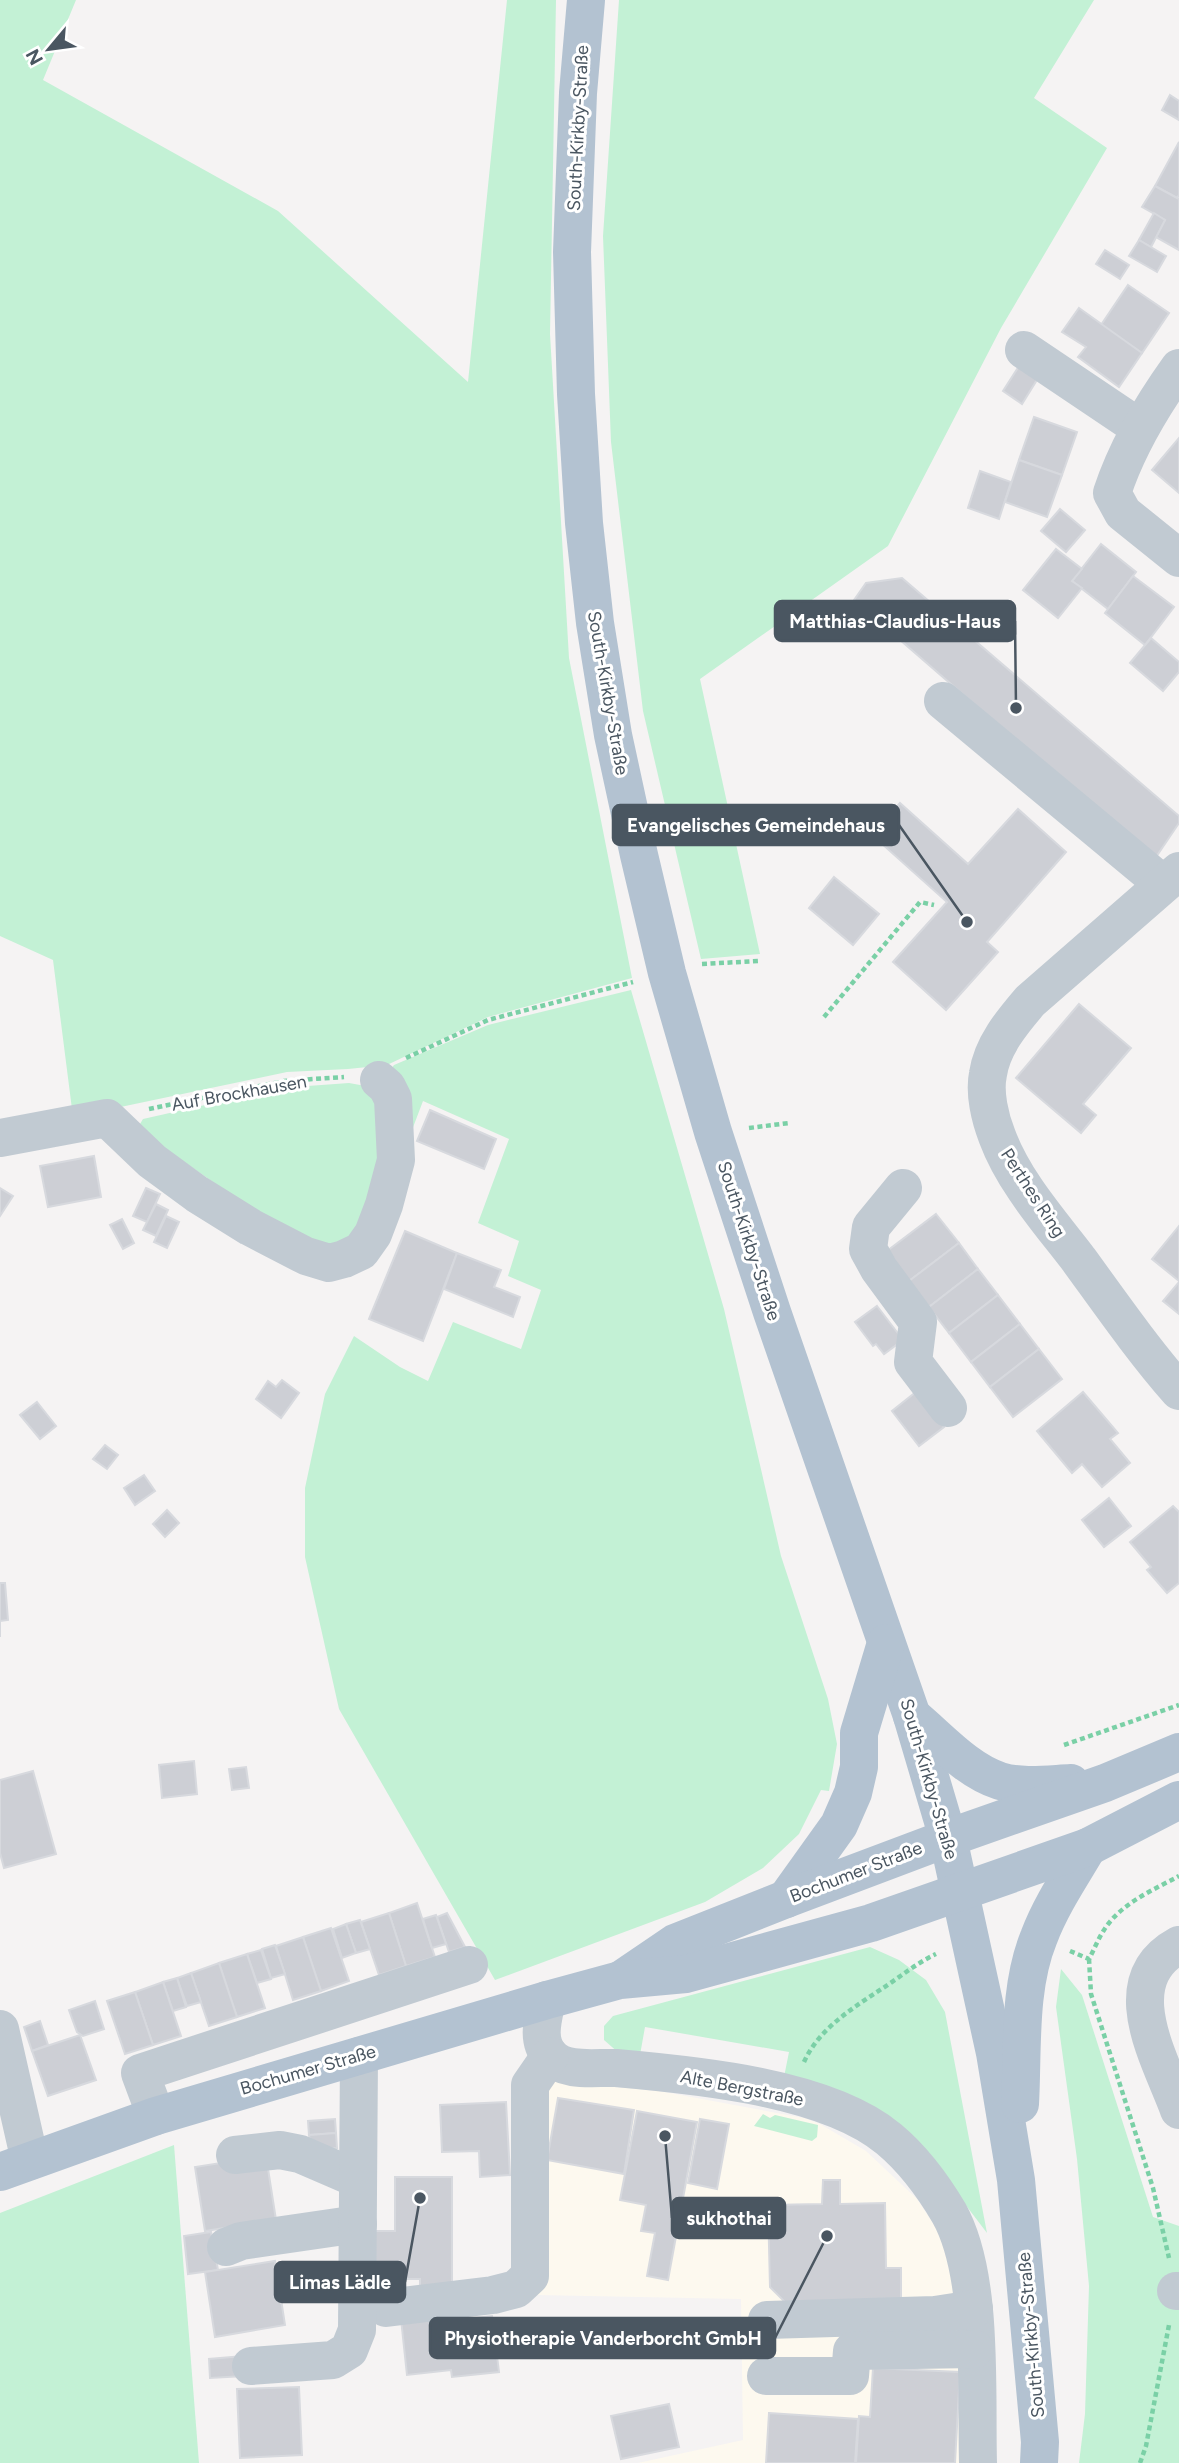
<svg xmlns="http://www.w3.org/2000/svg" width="1179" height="2463" font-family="Figtree,sans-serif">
<rect width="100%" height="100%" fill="#f5f3f3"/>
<polygon fill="#fdf9ef" points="538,2080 659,2091 804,2118 820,2124 866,2151 917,2199 949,2248 957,2294 962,2463 638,2463 743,2440 741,2299 537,2295"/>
<g fill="#c3f1d5">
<polygon points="0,0 76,0 43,80 278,211 468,382 507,0 556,0 550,334 569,658 632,978 488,1017 387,1065 348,1069 287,1072 73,1117 53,960 0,936"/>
<polygon points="619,0 1094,0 1034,98 1107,148 1001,328 888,546 700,679 760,954 701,959 643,711 611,442 603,236"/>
<polygon points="631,990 724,1309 781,1556 828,1699 837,1744 829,1791 821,1790 799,1834 763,1868 705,1902 495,1980 339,1709 305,1557 305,1488 325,1394 354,1336 400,1367 428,1381 453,1322 521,1349 541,1290 508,1276 519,1241 478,1223 509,1139 423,1101 412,1130 383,1080 394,1065 488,1025"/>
<polygon points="349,1083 371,1087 389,1125 353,1247 309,1249 137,1129 143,1119 280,1088"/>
<polygon points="870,1947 899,1960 926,1980 945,2012 987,2233 942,2174 784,2077 789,2052 645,2027 640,2055 620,2054 604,2040 604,2026 613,2016"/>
<polygon points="1061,1969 1082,1995 1153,2217 1179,2226 1179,2463 1079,2463 1085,2414 1089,2286 1077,2159 1056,2007"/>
<polygon points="763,2114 770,2118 775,2115 818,2125 817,2137 812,2141 754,2126"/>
<polygon points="174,2145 199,2463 0,2463 0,2213"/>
</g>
<g fill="#cdcfd5" stroke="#d7d9de" stroke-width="2">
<polygon points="1170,95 1179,101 1179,120 1162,110"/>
<polygon points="1179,142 1179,195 1177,198 1155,186"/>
<polygon points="1155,186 1179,199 1179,250 1156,237 1165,220 1142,207"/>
<polygon points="1154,213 1165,220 1151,247 1139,240"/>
<polygon points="1139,240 1166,256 1157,272 1129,256"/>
<polygon points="1105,250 1129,265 1120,279 1096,264"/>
<polygon points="1128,285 1169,313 1142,353 1101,325"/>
<polygon points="1079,308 1142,353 1119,387 1078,357 1086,347 1062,332"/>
<polygon points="1021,363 1040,375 1022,404 1003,391"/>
<polygon points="1034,417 1077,432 1062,475 1019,460"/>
<polygon points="1179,438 1179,493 1152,470"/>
<polygon points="1019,460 1062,475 1047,517 1005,502"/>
<polygon points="980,471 1011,482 999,519 968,508"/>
<polygon points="1060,509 1085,530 1066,552 1041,531"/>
<polygon points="1101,544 1136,572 1108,609 1072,581"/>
<polygon points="1056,549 1082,569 1072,581 1082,588 1058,618 1023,590"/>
<polygon points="1133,576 1174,607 1145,645 1105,613"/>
<polygon points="902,578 1179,816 1179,823 1154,860 854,600 866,583"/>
<polygon points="1151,638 1179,662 1179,672 1163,691 1130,663"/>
<polygon points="900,803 968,864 1018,809 1066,852 987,942 998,952 946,1010 893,962 947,902 872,835"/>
<polygon points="834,877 879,914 853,945 809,908"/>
<polygon points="1079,1004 1131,1048 1083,1104 1096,1115 1081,1133 1016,1078"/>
<polygon points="430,1110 496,1139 484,1169 417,1141"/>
<polygon points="94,1156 101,1197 48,1207 40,1166"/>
<polygon points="0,1188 13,1196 0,1216"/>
<polygon points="146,1188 160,1194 147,1222 133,1216"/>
<polygon points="156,1204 168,1210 156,1236 143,1230"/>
<polygon points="936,1214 959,1243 909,1281 887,1251"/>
<polygon points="166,1216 179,1222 167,1248 154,1242"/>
<polygon points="122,1219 134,1243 123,1249 110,1225"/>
<polygon points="1179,1226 1179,1281 1152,1259"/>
<polygon points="405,1231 457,1253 423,1341 369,1319"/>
<polygon points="959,1243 978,1269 929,1307 909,1281"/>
<polygon points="457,1253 501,1270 494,1287 520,1297 513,1317 444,1289"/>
<polygon points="978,1269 998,1295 949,1333 929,1307"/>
<polygon points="1179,1282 1179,1314 1163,1301"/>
<polygon points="998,1295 1020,1324 971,1362 949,1333"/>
<polygon points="877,1306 903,1340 884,1354 876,1344 873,1346 855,1322"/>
<polygon points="1020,1324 1039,1349 990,1387 971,1362"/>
<polygon points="1039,1349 1062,1379 1013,1417 990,1387"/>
<polygon points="282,1380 299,1393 281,1418 256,1399 268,1381 276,1387"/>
<polygon points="916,1392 944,1427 919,1446 892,1411"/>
<polygon points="1083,1392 1118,1433 1110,1439 1130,1463 1102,1487 1082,1464 1072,1473 1037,1431"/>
<polygon points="37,1402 56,1426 40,1439 20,1415"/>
<polygon points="105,1445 118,1455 107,1469 93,1459"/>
<polygon points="144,1475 155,1491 135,1505 124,1488"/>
<polygon points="1109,1498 1131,1526 1104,1547 1082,1520"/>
<polygon points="1173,1506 1179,1512 1179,1583 1167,1593 1147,1570 1151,1567 1130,1542"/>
<polygon points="167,1510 179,1523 165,1537 153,1524"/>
<polygon points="0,1583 5,1583 8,1620 0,1621 0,1637"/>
<polygon points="194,1761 197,1794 162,1798 159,1765"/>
<polygon points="246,1767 249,1788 232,1790 229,1769"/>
<polygon points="33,1771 56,1854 4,1868 0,1853 0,1780"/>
<polygon points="417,1903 435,1957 406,1966 389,1913"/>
<polygon points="389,1913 406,1966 379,1975 361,1922"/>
<polygon points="447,1913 465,1947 449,1952 437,1917"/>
<polygon points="436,1915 446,1944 432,1948 423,1919"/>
<polygon points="360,1920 370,1949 356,1953 346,1924"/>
<polygon points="346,1924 356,1953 342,1958 333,1929"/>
<polygon points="331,1928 349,1981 321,1991 303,1937"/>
<polygon points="303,1937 321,1991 293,2000 276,1946"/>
<polygon points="275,1945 285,1974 271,1978 262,1949"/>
<polygon points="261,1950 271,1979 257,1983 247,1954"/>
<polygon points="247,1954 265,2008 237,2017 219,1963"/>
<polygon points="219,1963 237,2017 209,2026 191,1973"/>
<polygon points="191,1973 201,2002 187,2006 177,1978"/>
<polygon points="177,1978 186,2007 173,2011 163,1982"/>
<polygon points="163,1982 181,2036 153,2045 135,1992"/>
<polygon points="135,1992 153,2045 125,2054 107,2001"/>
<polygon points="95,2001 104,2029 83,2036 77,2032 69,2010"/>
<polygon points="40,2021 48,2045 32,2051 24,2027"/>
<polygon points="80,2035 96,2080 48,2096 32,2051"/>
<polygon points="558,2098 634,2110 624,2174 547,2160"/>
<polygon points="506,2102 510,2175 480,2177 479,2151 442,2152 440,2105"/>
<polygon points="637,2111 697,2122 668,2280 647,2276 655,2233 641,2231 646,2205 620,2200"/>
<polygon points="335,2119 336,2133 309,2135 308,2121"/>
<polygon points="700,2119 729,2124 717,2189 688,2183"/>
<polygon points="336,2133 337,2148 311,2150 309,2135"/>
<polygon points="266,2156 276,2220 205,2231 195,2167"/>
<polygon points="395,2177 452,2177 452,2290 420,2298 420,2279 395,2279 395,2268 371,2268 371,2231 395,2231"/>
<polygon points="823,2180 840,2180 840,2204 885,2203 886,2268 901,2268 901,2304 788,2305 770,2287 768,2205 822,2204"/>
<polygon points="211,2232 218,2270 188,2274 184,2236"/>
<polygon points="275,2261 285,2325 215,2337 205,2272"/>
<polygon points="444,2315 445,2321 492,2316 499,2372 452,2377 451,2370 407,2375 401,2319"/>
<polygon points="243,2356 244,2376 210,2378 209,2359"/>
<polygon points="873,2368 960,2372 955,2463 856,2463 859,2416 870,2417"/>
<polygon points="299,2387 302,2455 240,2458 237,2389"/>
<polygon points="669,2404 679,2447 621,2459 611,2416"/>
<polygon points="769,2413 858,2419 855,2463 766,2463"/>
</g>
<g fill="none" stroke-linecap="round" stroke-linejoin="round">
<g stroke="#7ad0a6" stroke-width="4.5" stroke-dasharray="5 3.5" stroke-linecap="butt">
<polyline points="702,964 758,961"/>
<polyline points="824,1017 920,902 934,905"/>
<polyline points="406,1058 488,1020 633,982"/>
<polyline points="149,1109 284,1081 344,1077"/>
<polyline points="749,1128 789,1123"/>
<polyline points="1064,1745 1179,1705"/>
<path d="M 1070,1951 L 1089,1959 C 1094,1950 1098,1939 1104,1930 C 1120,1904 1153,1890 1179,1876"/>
<polyline points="1089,1959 1091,1994 1153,2188 1169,2258"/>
<path d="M 804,2062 C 820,2026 858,2005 889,1984 C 905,1973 919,1962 936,1954"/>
<polyline points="1140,2463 1146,2446 1169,2325"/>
</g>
<g stroke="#c1cad2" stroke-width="38">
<polyline points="1024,350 1140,428"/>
<path d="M 1179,368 C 1151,407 1127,447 1112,493 L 1123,513 L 1179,558"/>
<polyline points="943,701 1163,884"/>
<path d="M 1179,871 L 1030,1001 C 1012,1022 992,1046 988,1074 C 984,1093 990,1118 997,1136 C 1014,1182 1050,1222 1079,1260 C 1111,1304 1143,1350 1179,1391"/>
<polyline points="0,1138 107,1118 152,1161 197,1194 250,1227 306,1256 329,1263 344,1259 361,1251 373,1234 384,1205 396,1160 393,1099 387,1087 379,1080"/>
<polyline points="903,1188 871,1227 868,1249 879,1269 918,1322 913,1362 948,1408"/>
<path d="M 1179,1945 C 1113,1981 1160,2058 1179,2110"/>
<path d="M 547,2000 C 543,2019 536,2040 550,2056 C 565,2073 596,2067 616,2068 C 695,2075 827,2087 889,2139 C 913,2159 933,2186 949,2213 C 984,2275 976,2392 978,2463"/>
<polyline points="0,2029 30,2161"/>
<polyline points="156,2116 140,2073 469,1965"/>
<polyline points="235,2155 280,2150 300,2154 358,2179"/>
<polyline points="226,2247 241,2241 358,2224"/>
<polyline points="1176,2291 1179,2291"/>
<polyline points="386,2308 493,2295 516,2289 530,2276 530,2085 550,2056"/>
<polyline points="767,2320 935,2315 974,2309"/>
<polyline points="251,2366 333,2360 349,2350 357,2330 359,2056"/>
<polyline points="766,2376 850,2376 852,2351 975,2349"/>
</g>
<g stroke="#b3c2d1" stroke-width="38">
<polyline points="586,0 578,93 572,252 576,394 584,523 595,623 613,735 639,855 667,973 713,1132 772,1312 912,1716 948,1838 995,2053 1016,2180 1040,2442 1039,2463"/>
<path d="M 912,1716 C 939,1738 966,1770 1000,1781 C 1022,1788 1049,1784 1071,1783"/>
<polyline points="786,1899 839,1825 853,1793 859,1767 859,1733 886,1643"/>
<polyline points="622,1979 675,1943 786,1899 948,1838 1105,1783 1179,1752"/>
<path d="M 1020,2104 C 1023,2050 1018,1988 1039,1937 C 1051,1905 1071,1876 1088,1847"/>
<polyline points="0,2172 156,2116 547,2000 620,1980 686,1974 871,1923 1088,1847 1179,1800"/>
</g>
</g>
<g text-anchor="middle" stroke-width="6" stroke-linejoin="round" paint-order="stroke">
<g font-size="18" fill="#4a5661" stroke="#fff">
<text transform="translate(578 128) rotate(-87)" y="6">South-Kirkby-Straße</text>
<text transform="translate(608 693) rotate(80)" y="6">South-Kirkby-Straße</text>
<text transform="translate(239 1093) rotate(-10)" y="6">Auf Brockhausen</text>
<text transform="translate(1033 1193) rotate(57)" y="6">Perthes Ring</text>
<text transform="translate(749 1241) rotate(72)" y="6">South-Kirkby-Straße</text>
<text transform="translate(929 1779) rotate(74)" y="6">South-Kirkby-Straße</text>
<text transform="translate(856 1872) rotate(-21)" y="6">Bochumer Straße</text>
<text transform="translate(308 2070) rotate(-16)" y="6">Bochumer Straße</text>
<text transform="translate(742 2088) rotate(11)" y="6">Alte Bergstraße</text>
<text transform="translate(1031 2335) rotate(-95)" y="6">South-Kirkby-Straße</text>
</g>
</g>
<path fill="none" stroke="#4a5661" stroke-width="2.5" d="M1016 708L1015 621M967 922L899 825M665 2136L672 2218M420 2198L405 2282M827 2236L775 2338"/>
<g fill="#4a5661" stroke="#fff" stroke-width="2.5">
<circle cx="1016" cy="708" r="7"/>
<circle cx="967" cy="922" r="7"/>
<circle cx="665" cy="2136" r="7"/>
<circle cx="420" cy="2198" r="7"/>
<circle cx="827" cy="2236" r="7"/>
</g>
<g fill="#4a5661" stroke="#4a5661" stroke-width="2.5">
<rect x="775" y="601" width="240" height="40" rx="7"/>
<rect x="613" y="805" width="286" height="40" rx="7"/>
<rect x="672" y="2198" width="113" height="40" rx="7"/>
<rect x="275" y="2262" width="130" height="40" rx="7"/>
<rect x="430" y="2318" width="345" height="40" rx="7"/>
</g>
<g font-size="19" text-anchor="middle" font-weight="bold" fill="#fff">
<text x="895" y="628">Matthias-Claudius-Haus</text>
<text x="756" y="832">Evangelisches Gemeindehaus</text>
<text x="729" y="2225">sukhothai</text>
<text x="340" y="2289">Limas Lädle</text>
<text x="603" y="2345">Physiotherapie Vanderborcht GmbH</text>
</g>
<g transform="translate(49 49) rotate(241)" stroke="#ffffff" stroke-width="5" paint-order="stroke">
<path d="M0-5L12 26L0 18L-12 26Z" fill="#4a5661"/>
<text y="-10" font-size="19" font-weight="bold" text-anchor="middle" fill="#4a5661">N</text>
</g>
</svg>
